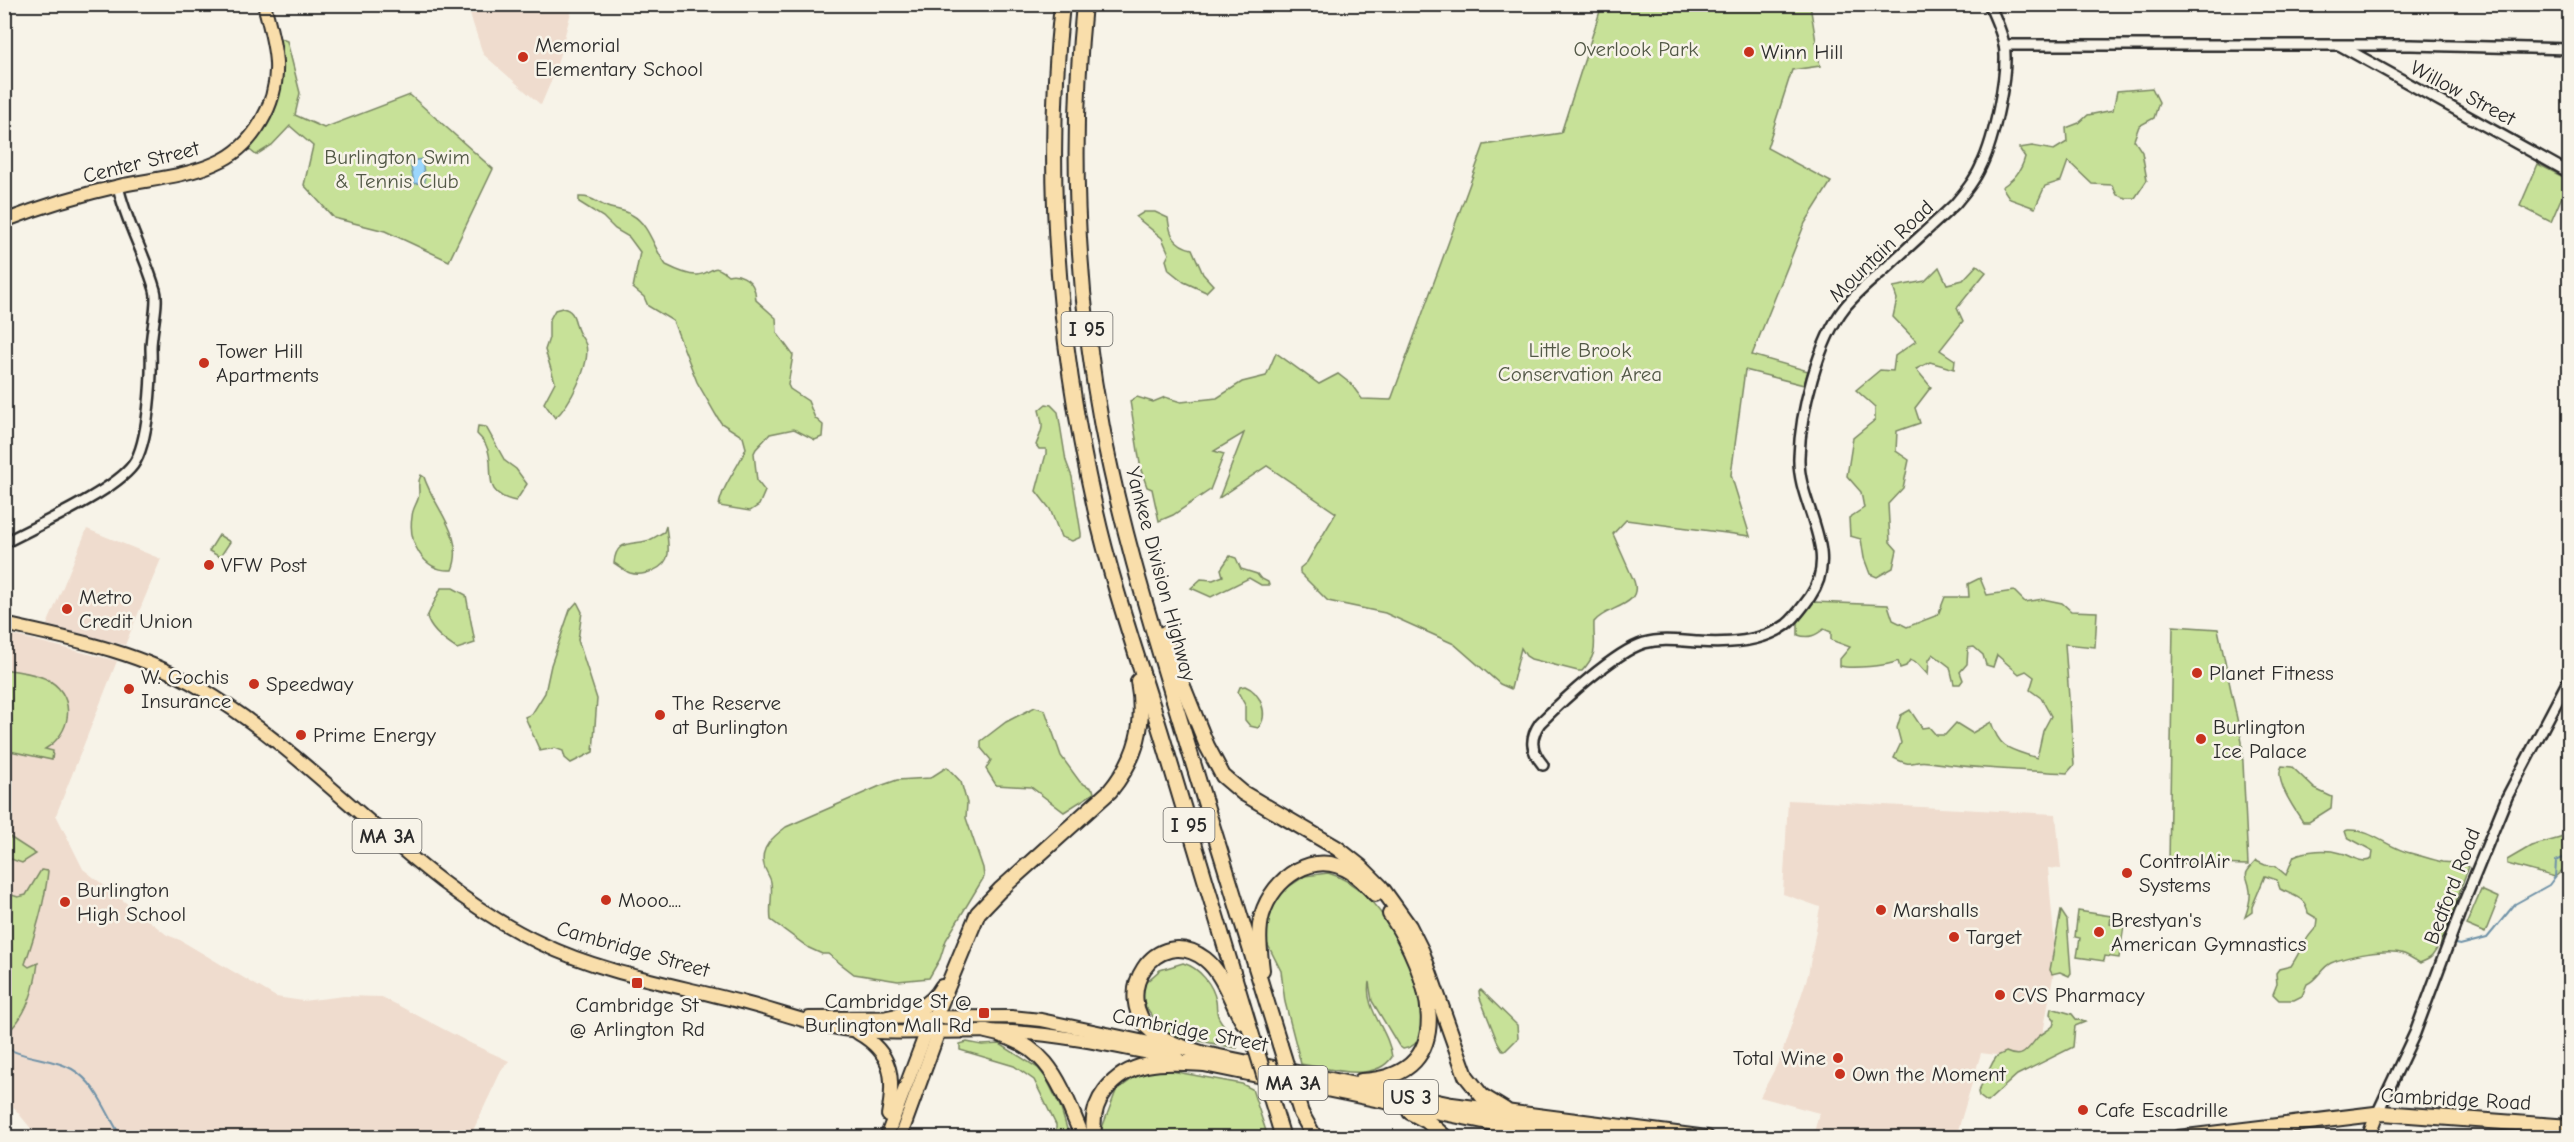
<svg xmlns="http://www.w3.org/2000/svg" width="2574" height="1142" font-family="'Comic Neue',sans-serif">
<rect width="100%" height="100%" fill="#f7f3e8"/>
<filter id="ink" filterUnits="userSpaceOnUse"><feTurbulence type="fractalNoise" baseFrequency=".0167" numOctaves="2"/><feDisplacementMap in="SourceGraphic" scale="12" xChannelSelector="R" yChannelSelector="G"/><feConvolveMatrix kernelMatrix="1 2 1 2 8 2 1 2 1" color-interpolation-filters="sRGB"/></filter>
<g filter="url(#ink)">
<g fill="#efdcce">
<polygon points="467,5 573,5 555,72 541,105 483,54"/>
<polygon points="87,529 161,559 125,645 47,625"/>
<polygon points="5,633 117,661 56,815 83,869 167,935 180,940 276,997 303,1001 344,996 382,997 472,1044 509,1061 502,1069 470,1137 78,1138 76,1134 69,1137 38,1137 5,1097"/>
<polygon points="1788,800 2056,814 2061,869 2048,868 2056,960 2041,1045 2018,1058 1981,1053 1956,1137 1813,1137 1819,1113 1760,1097 1780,1059 1808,975 1820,907 1783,894"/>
</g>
<g fill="#c7e198" stroke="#798662" stroke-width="1.5">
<path d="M 1602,5 L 1810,5 L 1820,66 L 1792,70 L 1767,148 L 1831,182 L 1805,223 L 1752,355 L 1808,371 L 1804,385 L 1745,370 L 1731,475 L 1750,536 L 1626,520 L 1613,534 L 1634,581 C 1643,607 1606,606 1594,622 C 1593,646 1600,651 1582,671 L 1578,671 L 1531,659 L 1526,656 L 1521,648 L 1511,689 L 1500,684 L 1454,644 L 1385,613 L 1328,601 L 1300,573 L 1300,568 L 1307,562 L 1336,513 L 1267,466 L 1219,498 L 1244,433 L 1214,451 L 1224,454 L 1210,490 L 1173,515 L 1159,521 L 1152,489 L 1147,487 L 1141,470 L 1130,401 L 1137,397 L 1153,402 L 1165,397 L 1181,402 L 1217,398 L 1242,382 L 1266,376 L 1276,353 L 1319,384 L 1338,374 L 1351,384 L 1362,399 L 1391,400 L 1484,145 L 1561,133 Z"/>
<polygon points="277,37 287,41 300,93 295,115 324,128 410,95 493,169 449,261 385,231 334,218 304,185 313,146 290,126 272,145 256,155 246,147 263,125"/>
<path d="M 2152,88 L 2159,102 L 2154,118 L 2139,126 L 2134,140 L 2142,152 L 2147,180 L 2135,198 L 2126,198 L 2117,195 L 2112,185 L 2092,184 L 2068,161 L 2061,181 L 2045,186 L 2035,208 L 2010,199 L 2002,187 C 2014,179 2021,172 2025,157 L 2019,148 L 2032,146 L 2054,150 L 2067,142 L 2066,128 L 2079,123 L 2088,115 L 2113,110 L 2117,91 Z"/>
<polygon points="2538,164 2569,180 2551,222 2520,206"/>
<path d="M 579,197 C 590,196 596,202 605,206 C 613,210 623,209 632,215 C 649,224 654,249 666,265 C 674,269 689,276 698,275 C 715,273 711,261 728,275 C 738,272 751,279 754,289 C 756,292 755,296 756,300 L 776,318 L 777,333 L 793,355 L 788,385 L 790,389 L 808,401 L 815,418 L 823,425 L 822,437 L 815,440 L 794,429 L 770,434 L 756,449 L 754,453 L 757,481 L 765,491 L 759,505 L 750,511 L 719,506 C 722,485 739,467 746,448 L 743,437 L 721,423 L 716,415 L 697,382 L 673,321 L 648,306 L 644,297 L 633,288 L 640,252 L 629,237 L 615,229 L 603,217 L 579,202 Z"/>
<path d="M 1144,212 L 1155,212 L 1168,218 C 1170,235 1174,245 1192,249 L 1203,274 L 1213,285 L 1206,292 L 1184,282 L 1169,270 L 1166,260 L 1169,254 L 1162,238 L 1136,217 Z"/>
<polygon points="1977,265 1986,272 1957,308 1963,321 1940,350 1955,360 1954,369 1930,362 1916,369 1931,387 1915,408 1920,423 1897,431 1896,451 1909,460 1903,488 1888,504 1890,542 1897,550 1893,568 1877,577 1870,574 1864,558 1861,539 1850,536 1849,518 1864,508 1861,492 1847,476 1853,438 1875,420 1875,407 1856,390 1880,370 1893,371 1895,356 1916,341 1893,317 1897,299 1893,287 1925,281 1939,267 1947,284 1963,280"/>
<path d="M 562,308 C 574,310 574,318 577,328 C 579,335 584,339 586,345 C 591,365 569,406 555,418 L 544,403 L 555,382 L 545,350 L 549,338 L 549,321 L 555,310 Z"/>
<path d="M 1046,404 L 1051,405 L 1058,412 L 1066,461 L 1072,477 L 1081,533 L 1081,537 L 1072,541 L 1061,537 L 1050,509 L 1036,491 L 1046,454 L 1046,449 L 1039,449 L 1036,445 C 1043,427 1044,429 1039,410 Z"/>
<path d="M 478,426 L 486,427 L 505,461 L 516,469 L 527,484 L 516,501 C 477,493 498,469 486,445 C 484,441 480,437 477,434 Z"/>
<path d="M 421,475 L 424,477 C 434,508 466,537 452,570 C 423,572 408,542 412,517 C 412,510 416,505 418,499 C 421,491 416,484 421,475 Z"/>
<path d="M 666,526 C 667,535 669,545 668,554 C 666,569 643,577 630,573 C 625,571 619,566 614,563 C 616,540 630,545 646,541 C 652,540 658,535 664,532 Z"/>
<polygon points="219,535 230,542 220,557 209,551"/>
<polygon points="1230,556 1236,558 1241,569 1257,574 1260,578 1268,582 1269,585 1261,585 1249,578 1211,597 1191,588 1201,579 1213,580 1223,576 1221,569"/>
<path d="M 1980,578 L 1987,595 L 2014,591 L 2025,602 L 2043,599 L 2062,603 L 2071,611 L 2097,612 L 2095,647 L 2065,644 L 2074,765 L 2067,773 C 2021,770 1975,769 1929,762 C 1911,759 1915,769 1894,758 L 1901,743 L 1897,728 L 1901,715 L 1910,710 L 1922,728 L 1929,727 L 1936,735 L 1945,735 L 1956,723 L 1972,733 L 1991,722 C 2000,750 2010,749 2037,758 L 2043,731 L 2051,716 L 2041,698 L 2030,690 L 2034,677 L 2026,671 L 2019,674 L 1997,655 L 1993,667 L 1986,665 L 1983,655 L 1974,647 L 1968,648 L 1967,664 L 1960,672 L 1963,680 L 1960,684 L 1954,684 L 1950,667 L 1933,654 L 1929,660 L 1928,675 L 1918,664 L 1910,660 L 1906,666 L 1900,668 L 1898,661 C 1888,666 1851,669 1840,666 L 1840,659 L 1850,647 L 1831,640 L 1831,632 L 1824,629 C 1816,635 1809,639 1798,635 L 1798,622 L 1813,602 L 1888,605 L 1893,620 L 1907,627 L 1938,615 L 1945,597 L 1969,597 L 1968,584 Z"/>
<path d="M 441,588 L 453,588 L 466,595 L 475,643 L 457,649 C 446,642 430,630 427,617 Z"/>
<polygon points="577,602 582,612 578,640 597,699 593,752 571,763 565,758 563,751 555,748 540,751 525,717 532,714 545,693 551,665 570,610"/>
<polygon points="2173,626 2218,629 2242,742 2248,865 2169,863"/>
<path d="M 5,669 C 19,672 37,673 50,681 C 77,698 71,734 45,749 L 53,751 L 52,760 L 5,750 Z"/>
<path d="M 1245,686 C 1260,692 1270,715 1258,728 L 1250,726 L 1245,720 L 1245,705 L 1238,692 L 1240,687 Z"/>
<polygon points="1035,707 1045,710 1061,756 1080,782 1093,789 1094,793 1064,812 1031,787 996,785 986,769 991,760 981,748 981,741 1006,722"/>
<path d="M 2282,766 L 2292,767 L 2315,789 L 2332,797 L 2331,808 L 2309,822 L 2303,822 C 2295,810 2273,779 2282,766 Z"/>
<path d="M 947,767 L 961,782 L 967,803 L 966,818 L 983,868 L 984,877 L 946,940 L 940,959 L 929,978 L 898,981 L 854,974 L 828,954 L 822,954 L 809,948 L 771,920 C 769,908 773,894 771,882 C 770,876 765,871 764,865 C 759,848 774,836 786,827 L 880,786 L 897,780 L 930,778 Z"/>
<path d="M 2348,830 C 2371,829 2388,848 2410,853 C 2420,856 2432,859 2442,862 C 2452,864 2461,859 2469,867 C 2456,895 2451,931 2432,956 C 2430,959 2424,961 2420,963 C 2415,960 2409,956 2404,954 C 2387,948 2347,956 2331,963 C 2322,967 2317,980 2307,984 L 2302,996 L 2294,1000 L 2279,1000 L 2273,994 L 2277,984 L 2276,973 L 2279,969 L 2291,966 C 2300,953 2305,937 2317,927 L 2318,919 L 2308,913 C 2306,897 2293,896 2280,889 L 2277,880 L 2265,876 L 2252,907 L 2252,912 L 2245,917 C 2248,909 2251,900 2250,891 C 2248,873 2240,878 2256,861 L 2265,865 L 2275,866 L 2286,875 L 2294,856 C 2306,850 2328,849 2341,853 C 2352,855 2361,865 2372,859 L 2373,851 L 2347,837 L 2345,831 Z"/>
<polygon points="2569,832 2569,864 2555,877 2507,864 2507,860 2531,846 2560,838"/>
<polygon points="5,834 36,854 22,863 5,857"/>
<path d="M 41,870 L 48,871 C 45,903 35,934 25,964 L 29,967 L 38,963 C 35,987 28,1013 10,1030 L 4,1029 L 5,893 L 18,897 L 26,895 Z"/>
<path d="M 1328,873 C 1343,877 1356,886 1367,897 C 1383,913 1399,938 1408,959 C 1417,980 1440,1043 1403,1049 L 1399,1046 L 1372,1001 L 1369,982 C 1364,1010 1389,1030 1392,1057 C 1374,1084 1327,1068 1301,1064 L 1285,1002 L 1281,971 L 1267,943 L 1267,925 L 1272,906 L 1284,890 L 1305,876 Z"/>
<polygon points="2481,890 2499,898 2485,933 2466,925"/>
<polygon points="2061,911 2067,920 2071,973 2069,976 2060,972 2052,974 2050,970"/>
<polygon points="2078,911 2111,916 2110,924 2124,926 2119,958 2105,956 2104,961 2077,957 2080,938 2075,937"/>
<path d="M 1183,963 C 1200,968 1213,985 1216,1001 C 1217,1006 1216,1011 1218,1016 C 1223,1028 1235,1033 1237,1048 L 1174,1036 L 1164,1031 L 1145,1006 L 1142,995 L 1144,984 L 1160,970 Z"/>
<polygon points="1481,990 1517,1025 1518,1038 1505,1051 1503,1051 1497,1041 1480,998 1479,991"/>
<path d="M 2051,1008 L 2072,1014 L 2076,1019 L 2085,1022 L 2075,1026 L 2073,1047 L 2017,1075 L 1987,1102 L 1979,1096 L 1978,1092 L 1993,1062 L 1997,1056 L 2006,1052 C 2023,1060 2027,1050 2037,1038 C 2042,1033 2048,1031 2053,1026 L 2055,1020 L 2050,1014 Z"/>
<polygon points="967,1042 982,1045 1000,1044 1038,1068 1046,1078 1060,1106 1068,1132 1073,1137 1056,1137 1056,1125 1034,1080 1014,1066 960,1050 960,1044"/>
<polygon points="1153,1071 1171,1071 1242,1084 1252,1089 1268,1137 1104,1137 1102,1128 1116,1091 1139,1074"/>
<polygon points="1342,1129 1359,1133 1365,1137 1341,1137"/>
</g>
<polygon fill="#9cd6fc" stroke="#6f92a8" stroke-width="1.5" points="422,159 425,182 414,184 410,161"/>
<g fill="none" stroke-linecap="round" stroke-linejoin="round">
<g stroke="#6f92a8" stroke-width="2">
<polyline points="2455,944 2460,945 2487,938 2515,904 2549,885 2555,877 2556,861 2570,855"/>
<path d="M 4,1047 C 25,1059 52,1058 72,1069 C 98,1084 106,1114 122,1138"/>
</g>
<g stroke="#2b2b2b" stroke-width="14">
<g id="minor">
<polyline points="2004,45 2411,45 2570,49"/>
<polyline points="2341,46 2570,173"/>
<path d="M 4,543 C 36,526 113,492 133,465 C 149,443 152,376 151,348 C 151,332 159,302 155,290 C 145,254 126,223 118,186"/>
<path d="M 1543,765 C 1531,751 1529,739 1540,723 C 1562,701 1615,652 1644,643 C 1662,638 1680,641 1698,642 C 1726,644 1763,642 1786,625 C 1795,618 1803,606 1810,597 C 1842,551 1797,505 1799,457 C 1800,413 1818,341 1845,307 C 1857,292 1871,281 1885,269 C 1908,247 1932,226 1955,204 C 1965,192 1975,180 1981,166 C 1994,140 2009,72 2004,44 C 2001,30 1995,17 1989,4"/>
<polyline points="2377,1114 2415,1033 2462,907 2507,797 2570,677"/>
</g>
</g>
<g stroke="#2b2b2b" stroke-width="16">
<g id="major">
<path d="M 4,221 C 42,206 83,194 123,185 C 153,179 187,176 216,163 C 254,147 278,103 276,63 C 275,43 269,24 264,4"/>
<path d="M 4,624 C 72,639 139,652 200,688 C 320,759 413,883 540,943 C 604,974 677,985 745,1003 C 780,1012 815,1026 851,1030 C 904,1036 959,1029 1012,1032 C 1068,1035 1123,1048 1178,1059"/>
<polyline points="809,1018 1011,1017 1041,1020 1178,1049"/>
<path d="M 858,1033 C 893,1053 895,1078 888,1115"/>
<polyline points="886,1138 929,1025"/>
<polyline points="900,1138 939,1031"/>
<polyline points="2368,1138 2377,1114"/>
</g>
</g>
<g stroke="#2b2b2b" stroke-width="18">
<g id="highway">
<path d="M 1062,4 C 1044,172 1058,344 1095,508 C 1112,584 1138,658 1161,733 C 1192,835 1223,937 1253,1039"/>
<path d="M 1084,4 C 1070,145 1076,288 1102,427 C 1120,522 1148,614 1176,707 C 1210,820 1246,933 1280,1045"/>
<polyline points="1162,634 1207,746 1223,776 1243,793 1337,848 1361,867 1381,887 1409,926 1422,952 1466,1076 1482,1096 1505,1110"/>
<path d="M 1262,970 C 1260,952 1257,933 1262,915 C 1273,878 1314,848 1351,872 C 1360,878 1368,886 1375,894"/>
<path d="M 935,1017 L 978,913 L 1000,890 L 1110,791 C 1137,758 1146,724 1138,681"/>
<path d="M 888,1018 C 910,1014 931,1007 942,987"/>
<path d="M 1243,1022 C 1231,1002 1224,974 1205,959 C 1156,922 1108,997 1154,1033 C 1169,1044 1188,1049 1205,1054 L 1452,1105 L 1707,1138"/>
<path d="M 986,1031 C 1050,1043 1060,1085 1083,1138"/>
<path d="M 1361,1081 C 1465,1076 1428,970 1390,914"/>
<polyline points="1274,1108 1283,1138"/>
<polyline points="1410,1112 1427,1121 1446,1138"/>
<polyline points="1301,1113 1315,1138"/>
<path d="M 1095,1138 C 1087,1102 1113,1072 1147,1065 C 1165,1061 1185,1063 1204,1064 L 1493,1123 L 1600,1138"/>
<polyline points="1491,1138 1513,1127"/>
<polyline points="2178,1138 2383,1113 2570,1127"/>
</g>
</g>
<use href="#minor" stroke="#f7f3e8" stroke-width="9"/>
<use href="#major" stroke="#f9deab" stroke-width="12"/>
<use href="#highway" stroke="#f9deab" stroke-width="14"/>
<g stroke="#2b2b2b" stroke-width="18" stroke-linecap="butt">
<g id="highway-bridge">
<polyline points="1253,1039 1274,1108"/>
<polyline points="1280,1045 1301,1113"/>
</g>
</g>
<use href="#highway-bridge" stroke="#f9deab" stroke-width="14"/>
</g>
</g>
<g fill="#c8321e" stroke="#f7f3e8" stroke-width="2">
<circle cx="1749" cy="52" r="6"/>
<circle cx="523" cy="57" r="6"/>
<circle cx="204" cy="363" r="6"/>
<circle cx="209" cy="565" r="6"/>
<circle cx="67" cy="609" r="6"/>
<circle cx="2197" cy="673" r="6"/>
<circle cx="254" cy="684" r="6"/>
<circle cx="129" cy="689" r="6"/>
<circle cx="660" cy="715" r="6"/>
<circle cx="301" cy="735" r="6"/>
<circle cx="2201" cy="739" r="6"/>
<circle cx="2127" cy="873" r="6"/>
<circle cx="606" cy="900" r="6"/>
<circle cx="65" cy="902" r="6"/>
<circle cx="1881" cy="910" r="6"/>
<circle cx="2099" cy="932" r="6"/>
<circle cx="1954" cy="937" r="6"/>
<rect x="631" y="977" width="12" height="12" rx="3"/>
<circle cx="2000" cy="995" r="6"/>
<rect x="978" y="1007" width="12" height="12" rx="3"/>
<circle cx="1838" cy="1058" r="6"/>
<circle cx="1840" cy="1074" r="6"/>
<circle cx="2083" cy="1110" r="6"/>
</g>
<g text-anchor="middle" stroke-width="5" stroke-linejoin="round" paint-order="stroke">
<g fill="#f7f3e8" stroke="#686764" stroke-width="1.5">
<rect x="1061.5" y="312" width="51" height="34" rx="4.5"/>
<rect x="1163.5" y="808" width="51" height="34" rx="4.5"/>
<rect x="352.5" y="819" width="69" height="34" rx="4.5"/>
<rect x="1258.5" y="1066" width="69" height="34" rx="4.5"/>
<rect x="1384" y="1080" width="54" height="34" rx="4.5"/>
</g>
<g font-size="20" font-weight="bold" fill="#2b2b2b">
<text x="1087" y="336">I 95</text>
<text x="1189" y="832">I 95</text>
<text x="387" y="843">MA 3A</text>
<text x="1293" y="1090">MA 3A</text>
<text x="1411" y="1104">US 3</text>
</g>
<g font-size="21" fill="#2b2b2b" stroke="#f7f3e8" text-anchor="start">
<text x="535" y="52">Memorial<tspan x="535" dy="24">Elementary School</tspan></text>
<text x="1761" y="59">Winn Hill</text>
<text x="216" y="358">Tower Hill<tspan x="216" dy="24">Apartments</tspan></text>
<text x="221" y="572">VFW Post</text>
<text x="79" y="604">Metro<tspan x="79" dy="24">Credit Union</tspan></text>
<text x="2209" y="680">Planet Fitness</text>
<text x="141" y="684">W. Gochis<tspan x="141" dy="24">Insurance</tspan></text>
<text x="266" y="691">Speedway</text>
<text x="672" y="710">The Reserve<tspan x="672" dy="24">at Burlington</tspan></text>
<text x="2213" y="734">Burlington<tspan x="2213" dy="24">Ice Palace</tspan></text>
<text x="313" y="742">Prime Energy</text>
<text x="2139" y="868">ControlAir<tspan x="2139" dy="24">Systems</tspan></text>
<text x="77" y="897">Burlington<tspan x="77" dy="24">High School</tspan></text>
<text x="618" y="907">Mooo....</text>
<text x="1893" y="917">Marshalls</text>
<text x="2111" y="927">Brestyan's<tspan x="2111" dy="24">American Gymnastics</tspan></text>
<text x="1966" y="944">Target</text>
<text x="2012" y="1002">CVS Pharmacy</text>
<text x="972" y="1008" text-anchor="end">Cambridge St @<tspan x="972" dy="24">Burlington Mall Rd</tspan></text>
<text x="637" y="1012" text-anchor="middle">Cambridge St<tspan x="637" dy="24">@ Arlington Rd</tspan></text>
<text x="1826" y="1065" text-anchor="end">Total Wine</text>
<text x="1852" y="1081">Own the Moment</text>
<text x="2095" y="1117">Cafe Escadrille</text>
</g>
<g font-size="21" fill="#525846" stroke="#f7f3e8">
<text x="1636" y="56">Overlook Park</text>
<text x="397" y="164">Burlington Swim<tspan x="397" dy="24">&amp; Tennis Club</tspan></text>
<text x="1580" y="357">Little Brook<tspan x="1580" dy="24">Conservation Area</tspan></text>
</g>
<g font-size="21" fill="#2b2b2b" stroke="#f7f3e8">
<text transform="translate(2463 93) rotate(28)" y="7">Willow Street</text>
<text transform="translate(141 162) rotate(-14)" y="7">Center Street</text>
<text transform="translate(1881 251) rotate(-44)" y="7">Mountain Road</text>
<text transform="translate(1161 574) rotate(75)" y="7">Yankee Division Highway</text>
<text transform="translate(2452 886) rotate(-69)" y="7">Bedford Road</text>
<text transform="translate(633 949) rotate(16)" y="7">Cambridge Street</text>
<text transform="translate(1190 1030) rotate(11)" y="7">Cambridge Street</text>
<text transform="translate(2456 1099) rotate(3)" y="7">Cambridge Road</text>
</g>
</g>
<rect width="2574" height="1142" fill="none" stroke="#f7f3e8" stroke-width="24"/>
<rect x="12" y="12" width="2550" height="1118" fill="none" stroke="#2b2b2b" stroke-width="2" filter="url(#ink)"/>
</svg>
